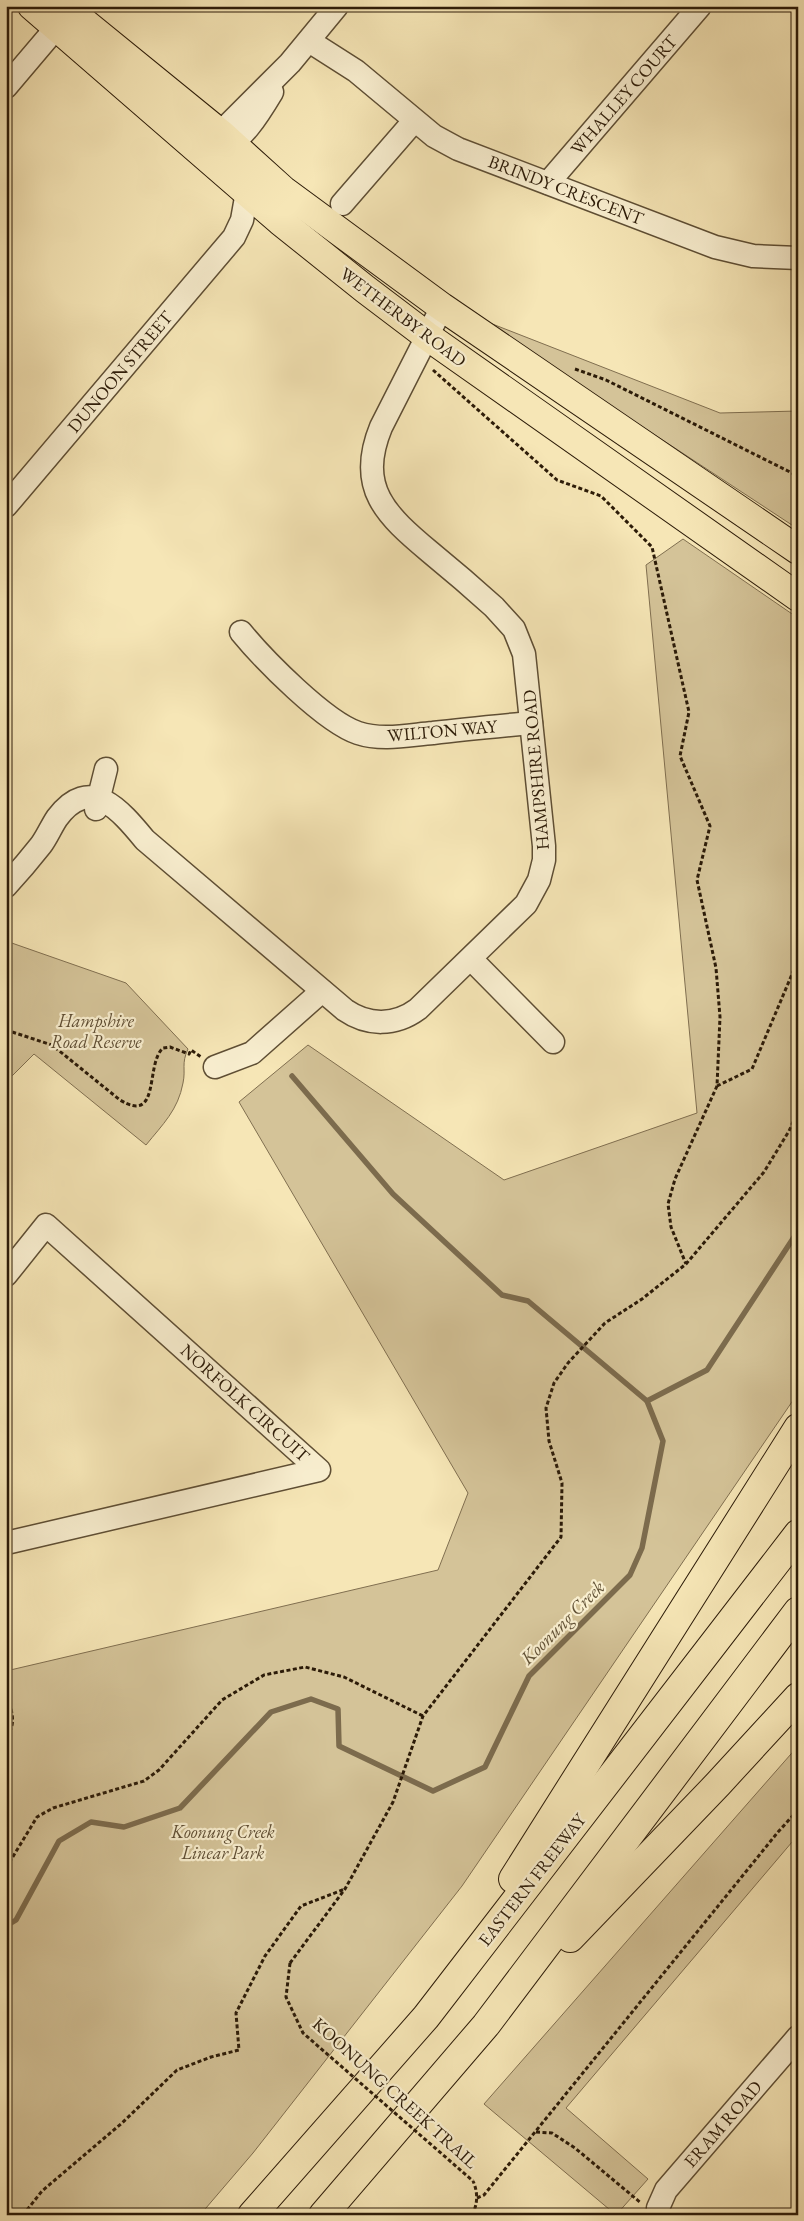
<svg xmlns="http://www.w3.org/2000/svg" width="804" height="2221" font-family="'EB Garamond',serif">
<rect width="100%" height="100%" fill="#f6e6b6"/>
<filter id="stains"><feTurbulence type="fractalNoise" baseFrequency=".004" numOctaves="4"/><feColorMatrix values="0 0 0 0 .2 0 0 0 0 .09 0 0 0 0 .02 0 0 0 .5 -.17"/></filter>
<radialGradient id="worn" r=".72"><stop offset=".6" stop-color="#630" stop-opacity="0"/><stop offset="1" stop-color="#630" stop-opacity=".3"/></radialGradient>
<g fill="#d4c398" stroke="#806f50">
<polygon points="477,318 720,413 798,411 798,529"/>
<polygon points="683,539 798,618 798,1393 462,1886 253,2153 200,2215 6,2215 6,1671 438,1570 468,1493 239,1102 308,1045 504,1180 697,1113 646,565"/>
<path d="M 6,941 L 126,983 L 188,1049 C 181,1064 186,1069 183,1083 C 178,1110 163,1124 146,1145 L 34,1054 L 6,1082 Z"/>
<polygon points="798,1746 798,1835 566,2108 648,2179 616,2215 484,2104"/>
</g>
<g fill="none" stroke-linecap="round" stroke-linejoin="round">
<g stroke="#7c6b4d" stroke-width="5.5">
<polyline points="292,1076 393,1194 502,1295 528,1301 647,1401"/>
<polyline points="6,1926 16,1920 59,1841 91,1822 124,1827 180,1808 271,1712 311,1699 338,1709 339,1746 433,1791 485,1767 529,1676 630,1575 642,1548 663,1441 647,1401 707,1370 798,1231"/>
</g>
<g stroke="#5e4e34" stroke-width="25">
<g id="minor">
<polyline points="309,41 356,71 434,136 458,149 715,247 753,256 798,258"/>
<polyline points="6,87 67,15"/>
<polyline points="213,149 220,133 290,63 337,6"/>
<path d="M 218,154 C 243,139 257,117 272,92"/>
<polyline points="548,183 700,6"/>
<polyline points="342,204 414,121"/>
<polyline points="6,506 234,237 242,220 247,192"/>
<path d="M 241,632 C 264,660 325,722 358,733 C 382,741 409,735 433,733 C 466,729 499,726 531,723"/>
<polyline points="96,809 106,769"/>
<path d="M 6,886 C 18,873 30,859 41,845 C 47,837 51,827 57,818 C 90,773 121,811 145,840 L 345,1010 C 368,1026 395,1026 418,1009 L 526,904 L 539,880 L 544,860 L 544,846 L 524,654 L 514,629 L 494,607 C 473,588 452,570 430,552 C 386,515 356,488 381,427 L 442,307"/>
<polyline points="471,959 553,1042"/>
<polyline points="215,1067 252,1053 322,991"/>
<polyline points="6,1275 46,1225 319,1470 6,1543"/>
<polyline points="659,2215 658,2208 666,2190 798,2037"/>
</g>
</g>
<g stroke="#2c1b08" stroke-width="30">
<g id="major">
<polyline points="32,6 280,221 365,289 427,336 798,597"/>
<polyline points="64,6 220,133 283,190 442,307 798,550"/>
</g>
</g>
<g stroke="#2c1b08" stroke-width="30">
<g id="highway">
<polyline points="513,1879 798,1428"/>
<polyline points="570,1938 718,1784 798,1697"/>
<polyline points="252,2215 426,2017 798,1534"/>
<polyline points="323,2215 486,2025 798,1611"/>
</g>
</g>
<g stroke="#2c1b08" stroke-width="3" stroke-dasharray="4 2.5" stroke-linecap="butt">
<polyline points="575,369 606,380 798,476"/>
<polyline points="433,370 557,480 601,496 652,547 689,712 680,756 710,826 697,880 716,968 720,1017 717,1086 675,1179 668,1204 671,1227 686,1264"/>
<path d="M 6,1030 L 52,1045 L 120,1100 C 161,1125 145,1064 163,1048 L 170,1047 L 189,1054 L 191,1050 L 201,1057"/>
<polyline points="717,1086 752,1069 798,960"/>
<path d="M 6,1697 C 12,1708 17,1726 6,1736"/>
<polyline points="6,1868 37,1817 53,1808 144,1781 159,1770 222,1700 264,1675 305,1667 344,1677 423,1716"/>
<polyline points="290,1963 345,1889 393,1802 423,1716 561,1537 562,1483 549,1441 546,1408 554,1383 568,1363 605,1323 642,1299 686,1264 764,1172 789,1131 798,1111"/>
<polyline points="536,2132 552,2133 575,2148 641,2203"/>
<polyline points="477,2198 484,2195 778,1832 798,1810"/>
<polyline points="23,2215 42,2191 122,2123 177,2070 211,2057 239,2050 236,2013 265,1956 301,1906 345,1889"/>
<path d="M 472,2215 C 478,2204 478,2192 473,2181"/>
</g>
<use href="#minor" stroke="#f9efd0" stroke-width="22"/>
<use href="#major" stroke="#f6e6b6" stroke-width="28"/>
<use href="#highway" stroke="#f6e6b6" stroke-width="28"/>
<polyline stroke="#2c1b08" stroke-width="3" stroke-dasharray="4 2.5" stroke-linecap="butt" points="290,1963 286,1997 303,2033 473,2181"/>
</g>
<g text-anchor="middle" stroke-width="4.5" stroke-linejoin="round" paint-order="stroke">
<g font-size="18" fill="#2c1b08" stroke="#f9efd0">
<text transform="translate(624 95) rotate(-49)" y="6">WHALLEY COURT</text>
<text transform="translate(566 190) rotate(21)" y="6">BRINDY CRESCENT</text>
<text transform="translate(403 317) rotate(37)" y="6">WETHERBY ROAD</text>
<text transform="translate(120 372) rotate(-50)" y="6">DUNOON STREET</text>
<text transform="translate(442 731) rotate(-5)" y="6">WILTON WAY</text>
<text transform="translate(536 770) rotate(-95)" y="6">HAMPSHIRE ROAD</text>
<text transform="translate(245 1403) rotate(42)" y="6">NORFOLK CIRCUIT</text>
<text transform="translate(532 1880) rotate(-52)" y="6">EASTERN FREEWAY</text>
<text transform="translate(395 2093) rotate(42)" y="6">KOONUNG CREEK TRAIL</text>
<text transform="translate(723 2124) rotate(-49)" y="6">ERAM ROAD</text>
</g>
<g font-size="18" font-style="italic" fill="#5e4d33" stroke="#f9efd0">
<text x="96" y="1027">Hampshire<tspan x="96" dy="21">Road Reserve</tspan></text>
<text x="223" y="1838">Koonung Creek<tspan x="223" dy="21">Linear Park</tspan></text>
</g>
<g font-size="19" font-style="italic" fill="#615136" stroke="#f9efd0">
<text transform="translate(562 1622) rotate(-45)" y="7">Koonung Creek</text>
</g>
</g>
<rect width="804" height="2221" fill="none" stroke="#f6e6b6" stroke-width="25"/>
<rect x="8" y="8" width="789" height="2206" fill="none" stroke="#2c1b08" stroke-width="2.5"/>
<rect x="12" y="12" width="779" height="2196" fill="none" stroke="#2c1b08"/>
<rect width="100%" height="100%" filter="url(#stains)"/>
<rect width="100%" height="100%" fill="url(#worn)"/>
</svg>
